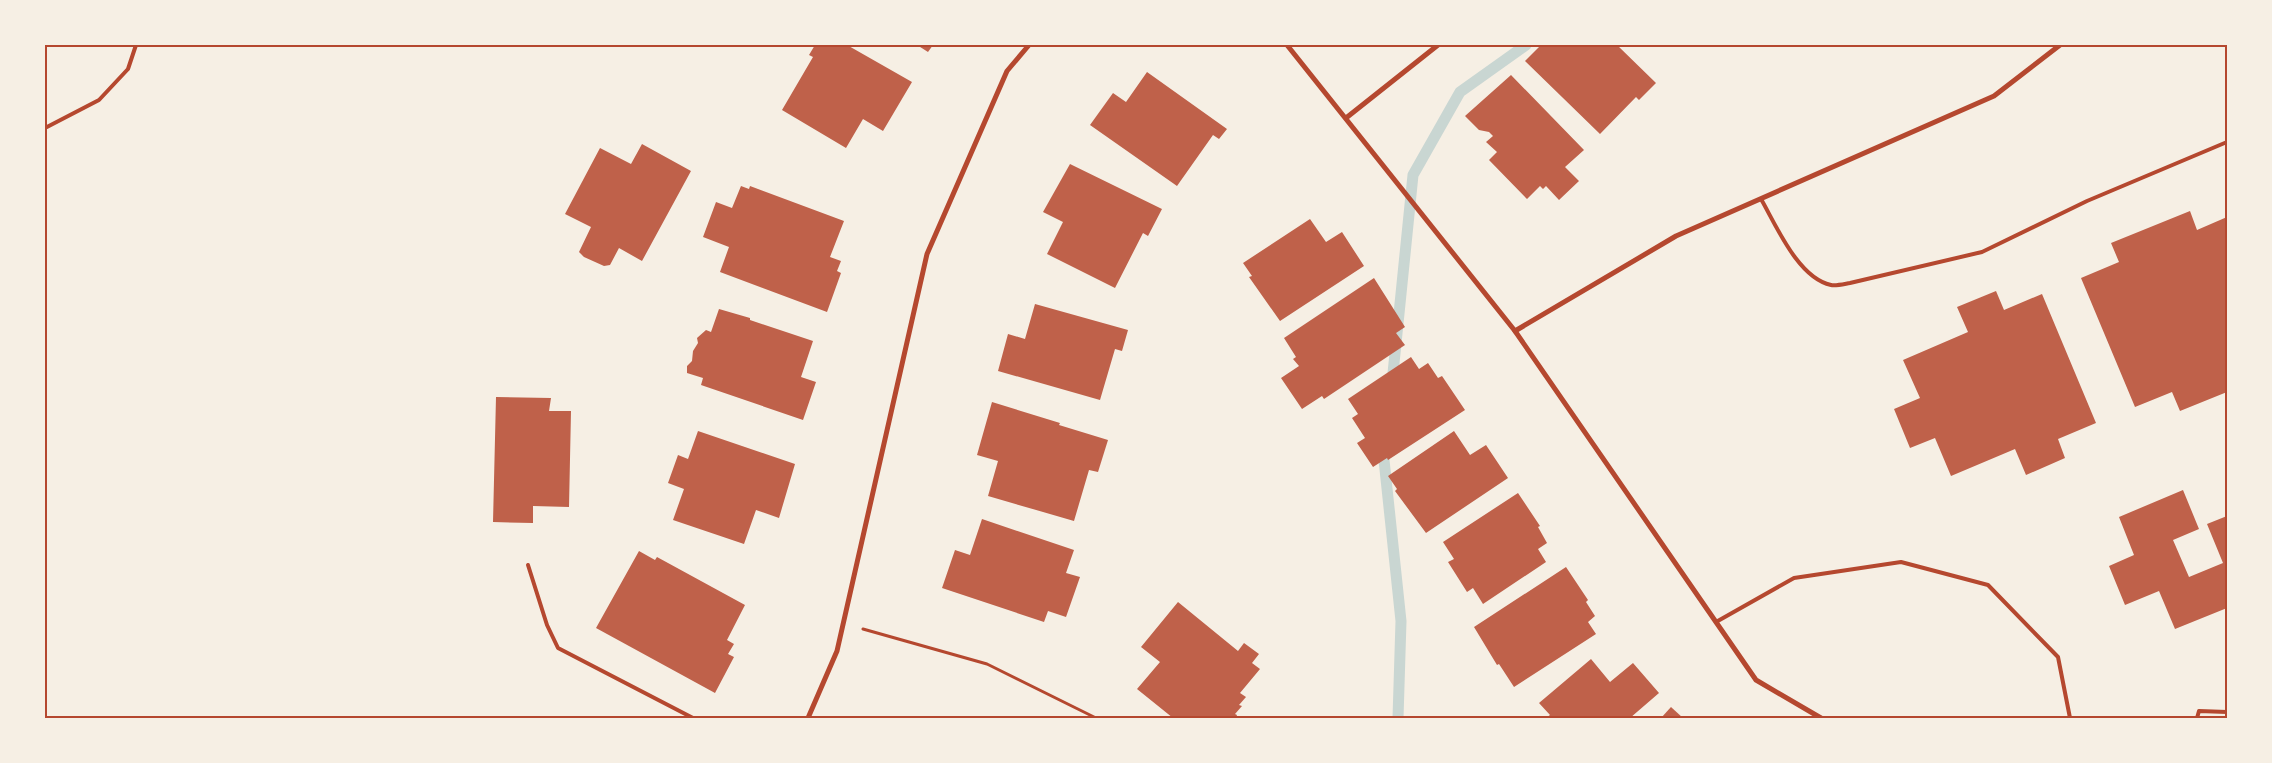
<svg xmlns="http://www.w3.org/2000/svg" width="2272" height="763" font-family="'Space Grotesk',sans-serif">
<rect width="100%" height="100%" fill="#f6efe4"/>
<g fill="none" stroke-linecap="round" stroke-linejoin="round">
<g stroke="#c9d6d2" stroke-width="11">
<polyline points="1392,383 1413,175 1460,92 1526,45"/>
<polyline points="1385,446 1384,460 1401,621 1398,718"/>
</g>
</g>
<g fill="#bf614a">
<polygon points="815,45 847,45 912,82 883,131 863,119 846,148 782,110 813,57 809,55"/>
<polygon points="917,45 933,45 928,52"/>
<polygon points="1541,45 1617,45 1656,83 1639,100 1636,97 1600,134 1525,61"/>
<polygon points="1147,72 1227,129 1219,139 1213,135 1177,186 1090,125 1113,93 1126,102"/>
<polygon points="1511,75 1584,150 1565,167 1579,181 1559,200 1546,186 1543,189 1540,186 1527,199 1489,160 1497,152 1486,142 1493,136 1489,132 1479,130 1465,116"/>
<polygon points="642,144 691,171 642,261 619,248 610,265 604,266 584,257 579,252 591,227 565,214 600,148 631,164"/>
<polygon points="1070,164 1162,209 1148,236 1143,233 1115,288 1047,254 1063,222 1043,212"/>
<polygon points="741,186 749,189 750,186 844,221 830,257 841,261 837,271 841,273 827,312 720,272 729,247 703,237 716,202 732,208"/>
<polygon points="2190,211 2197,230 2227,217 2227,392 2180,411 2172,392 2135,407 2081,278 2119,262 2111,243"/>
<polygon points="1310,219 1326,242 1342,232 1364,266 1280,321 1249,277 1252,276 1243,263"/>
<polygon points="1374,278 1405,327 1396,333 1405,345 1324,399 1322,396 1302,409 1281,378 1299,366 1293,359 1296,357 1284,338"/>
<polygon points="1996,291 2004,310 2042,294 2096,423 2058,439 2065,458 2026,475 2015,449 1951,476 1935,438 1910,448 1894,409 1920,398 1903,360 1968,332 1957,307"/>
<polygon points="1035,304 1128,330 1122,351 1115,349 1100,400 998,371 1008,334 1025,339"/>
<polygon points="719,309 750,318 750,320 813,341 801,377 816,382 803,420 701,385 703,378 687,373 687,366 692,361 693,351 698,343 697,338 706,330 711,332"/>
<polygon points="1411,357 1419,369 1428,363 1438,378 1442,376 1465,410 1388,460 1387,458 1373,467 1357,443 1365,438 1352,418 1358,414 1348,399"/>
<polygon points="496,397 551,398 549,411 571,411 569,507 533,506 533,523 493,522"/>
<polygon points="992,402 1060,423 1059,425 1108,440 1098,472 1089,470 1074,521 988,496 998,461 977,455"/>
<polygon points="698,431 795,464 779,518 756,510 744,544 673,520 684,489 668,483 678,455 688,459"/>
<polygon points="1454,431 1470,455 1486,445 1508,478 1426,533 1395,491 1397,489 1388,476"/>
<polygon points="2183,490 2199,529 2173,540 2189,577 2223,563 2207,524 2227,516 2227,608 2175,629 2159,591 2125,605 2109,566 2134,555 2119,517"/>
<polygon points="1518,493 1540,526 1538,527 1547,543 1538,549 1546,562 1483,604 1473,588 1467,592 1448,562 1454,559 1443,542"/>
<polygon points="982,519 1074,550 1066,573 1080,577 1066,617 1048,611 1044,622 942,588 955,550 970,555"/>
<polygon points="639,551 655,560 657,557 745,605 727,640 734,644 728,654 734,657 715,693 596,628"/>
<polygon points="1566,567 1588,600 1586,602 1595,616 1588,622 1596,634 1514,687 1499,664 1497,665 1474,627"/>
<polygon points="1178,602 1238,651 1244,643 1259,654 1252,663 1260,669 1240,693 1246,697 1239,705 1242,706 1235,714 1237,715 1236,718 1173,718 1137,689 1160,662 1141,647"/>
<polygon points="1591,659 1610,682 1633,663 1659,693 1630,718 1546,718 1550,715 1539,703"/>
<polygon points="1671,707 1683,718 1661,718"/>
</g>
<g fill="none" stroke-linecap="round" stroke-linejoin="round">
<polyline stroke="#b5482f" stroke-width="3" points="863,629 987,664 1096,718"/>
<g stroke="#b5482f" stroke-width="4">
<polyline points="45,128 99,100 128,69 136,45"/>
<path d="M 1761,199 C 1776,225 1798,278 1831,285 C 1836,286 1844,284 1850,283 L 1982,252 L 2087,201 L 2227,142"/>
<polyline points="528,565 547,625 558,648 693,718"/>
<polyline points="1716,622 1794,578 1901,562 1988,585 2058,657 2070,718"/>
<polyline points="2197,718 2199,711 2227,712"/>
</g>
<g stroke="#b5482f" stroke-width="5">
<polyline points="1287,45 1515,331 1756,680 1821,718"/>
<polyline points="1346,118 1438,45"/>
<polyline points="1515,331 1676,236 1994,96 2060,45"/>
<polyline points="808,718 837,651 927,254 1007,71 1029,45"/>
</g>
</g>
<rect width="2272" height="763" fill="none" stroke="#f6efe4" stroke-width="92"/>
<rect x="46" y="46" width="2180" height="671" fill="none" stroke="#b5482f" stroke-width="2"/>
</svg>
